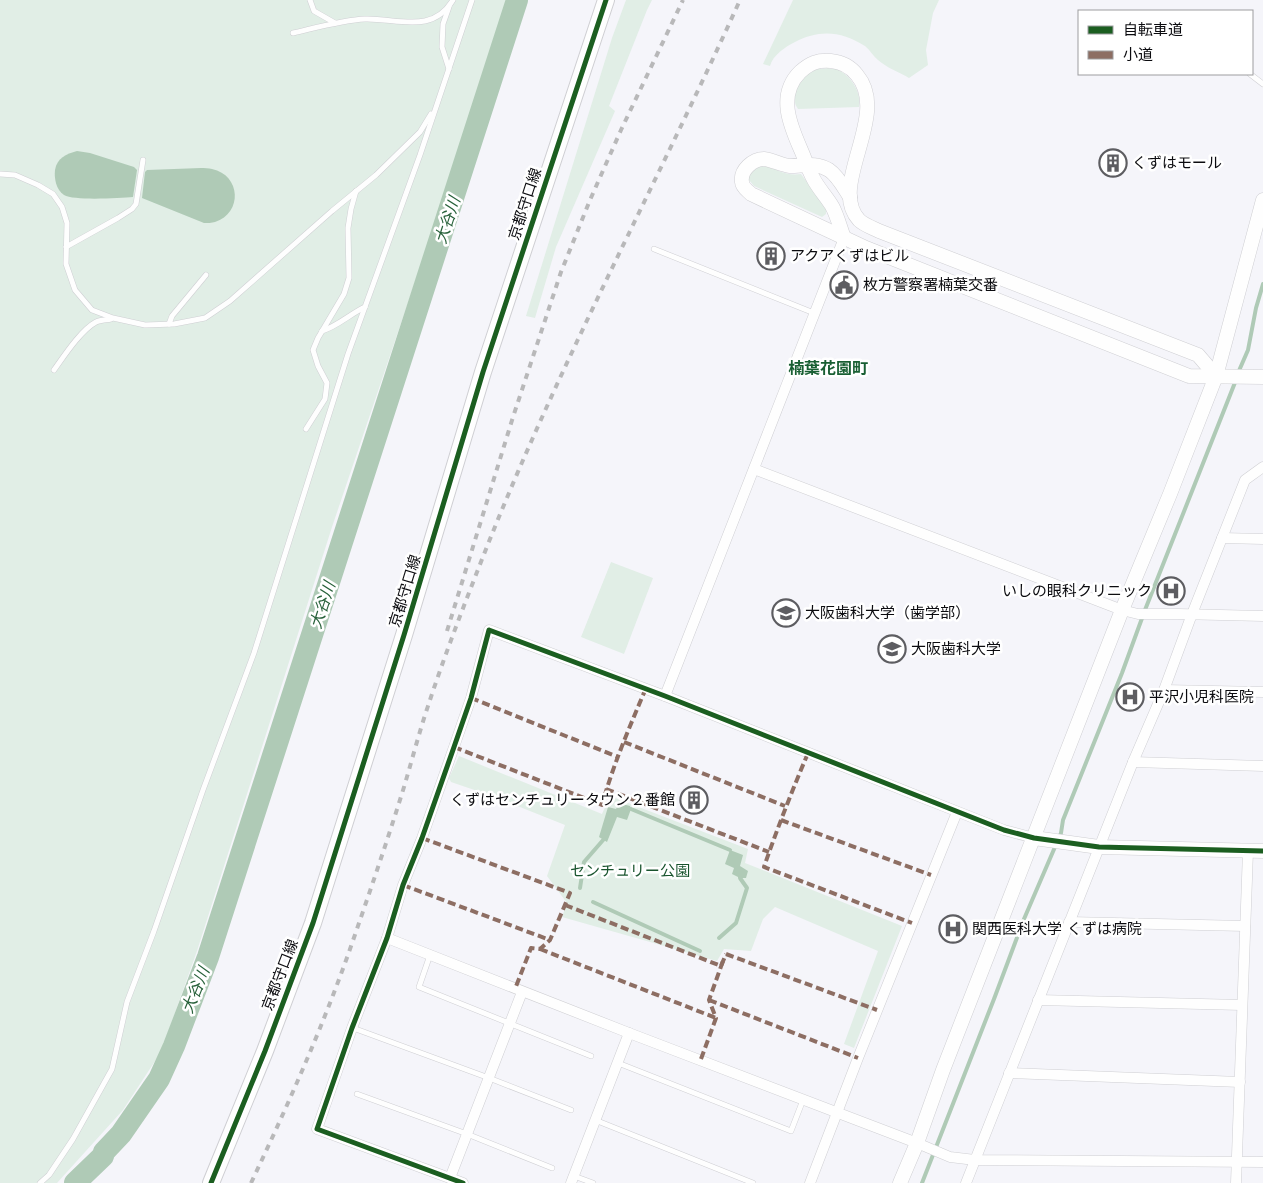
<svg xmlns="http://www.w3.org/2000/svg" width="1263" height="1183" font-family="'Work Sans','Noto Sans JP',sans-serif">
<rect width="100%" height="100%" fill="#f5f5fa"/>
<g fill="#e1eee6">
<polygon points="0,0 528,0 526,7 506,3 419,270 332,527 197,951 161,1052 123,1110 57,1183 0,1183"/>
<polygon points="626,0 652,0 647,10 609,106 615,111 556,247 535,318 526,316 612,38"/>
<path d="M 793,0 L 939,0 L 933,13 L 926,50 L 928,65 L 909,78 C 899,72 887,68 878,60 C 873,56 870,50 865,46 C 842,31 819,29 795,42 C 785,47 773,55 770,66 L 763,64 Z"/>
<path d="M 828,68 C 830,69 833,69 836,69 C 850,74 862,92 859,107 L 798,109 C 797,107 795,105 795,102 C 793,89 804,74 815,70 C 819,68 824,69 828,68 Z"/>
<path d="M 766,165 C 778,171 788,176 801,174 L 826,208 L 826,214 L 822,217 L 754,186 L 749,180 L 749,174 L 753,168 Z"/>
<polygon points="611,562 653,578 624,654 581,637"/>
<polygon points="459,756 602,814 610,796 748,849 745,863 902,926 854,1048 844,1044 878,951 775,907 763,919 751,951 724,949 717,961 562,917 567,903 547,876 565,825 492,796 451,782 449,778"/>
</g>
<g fill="#afcab6">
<path d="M 77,151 L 90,153 L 134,167 L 137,170 L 133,197 C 120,198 74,201 64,195 C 56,190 54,178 55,170 C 57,158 66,154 77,151 Z"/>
<path d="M 201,168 C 204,168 209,168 212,169 C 241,175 243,213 215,222 C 212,223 207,223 204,223 L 142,198 L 145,172 L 147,170 Z"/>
<polygon points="619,803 630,806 631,809 627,820 617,817 607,842 599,837 608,807 616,809"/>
<polygon points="730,850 743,855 740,866 748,871 746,878 740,878 732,874 734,868 725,864"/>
</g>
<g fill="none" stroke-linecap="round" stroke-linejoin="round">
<g stroke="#afcab6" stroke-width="4">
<polyline points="1238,373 1248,350 1256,308 1263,284"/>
<polyline points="631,809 730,850"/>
<polyline points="580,888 584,862 604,839"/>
<polyline points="593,902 700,951"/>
<polyline points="719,938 736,923 747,888 740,878"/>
<polyline points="922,1183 994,999 1024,919 1061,833 1063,820 1122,673 1145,610 1236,380"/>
</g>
<polyline stroke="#afcab6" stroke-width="22" points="75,1183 103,1156 104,1152 121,1134 159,1079 174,1046 208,957 517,0"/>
<g stroke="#cfcfd3" stroke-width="6">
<g id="lane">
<polyline points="310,0 314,11 335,23"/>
<path d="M 293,33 C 315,28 343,20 365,19 C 397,18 432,35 453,0"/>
<polyline points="449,69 442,47 443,24 449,7"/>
<polyline points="1250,74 1263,84"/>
<polyline points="0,174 15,175 38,185 53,194 62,207 67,223 66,264 75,290 92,310 113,318 145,325 174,324 205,318 230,301 332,211 376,175 420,132 431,114"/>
<polyline points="66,247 118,218 132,209 136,204 143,160"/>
<polyline points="654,249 814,313"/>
<polyline points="169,324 172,316 206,275"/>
<path d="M 322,331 C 338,326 350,314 365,307"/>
<path d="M 54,370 C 64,356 81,330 96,322 C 100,320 106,320 111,319"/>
<polyline points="306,429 325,399 327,383 318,366 313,350 318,338 344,294 349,278 348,228 351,209 356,191"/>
<polyline points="430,955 419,987 591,1056"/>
<polyline points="353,1028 489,1078 571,1110"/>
<polyline points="618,1063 791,1131 803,1100"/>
<polyline points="357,1094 467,1134 552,1168"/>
<polyline points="595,1120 753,1183"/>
<polyline points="574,1176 593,1183"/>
<polyline points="40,1183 49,1175 73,1139 112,1069 127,1002 154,931 203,790 254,653 348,354 420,155 472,0"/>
</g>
</g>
<g stroke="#cfcfd3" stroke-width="11">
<g id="street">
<polyline points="754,469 1122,610 1138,614 1178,614 1263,616"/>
<polyline points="1222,538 1263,539"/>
<polyline points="1164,690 1263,692"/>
<polyline points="665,696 844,238"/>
<polyline points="1133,762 1263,766"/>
<polyline points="1069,922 1245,926"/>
<polyline points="387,938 629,1033 917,1143 950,1157 975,1160 1263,1162"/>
<polyline points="1038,1000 1242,1005"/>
<polyline points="1009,1073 1240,1082"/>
<polyline points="450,1178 522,992"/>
<polyline points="463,1183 317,1129 352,1028 387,938 403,885 422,838 454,747 471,698 489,630 665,696 1004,830 1034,838"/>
<polyline points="571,1183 629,1033"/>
<polyline points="810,1183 858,1058 957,812"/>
<polyline points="966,1183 1133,762 1164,690 1192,614 1245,480 1263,467"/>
<polyline points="1236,1183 1248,851"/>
</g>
</g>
<g stroke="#cfcfd3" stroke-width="15">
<g id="secondary">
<path d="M 850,197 C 844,188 838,176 829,170 C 816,162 804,166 790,166 C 781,165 773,160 764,159 C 753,159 740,170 742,182 C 742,187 748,191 751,194 L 866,248 L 1189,376 L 1263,377"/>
<path d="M 844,238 C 840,227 837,215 832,206 C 826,196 818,188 813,178 C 808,169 805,159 801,150 C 790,125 777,95 800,72 C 810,63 817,60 831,61 C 842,62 850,66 857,75 C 891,115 827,186 859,220 C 864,225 873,228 879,231 L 1198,355 L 1216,376"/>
<polyline points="1034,838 1099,847 1263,851"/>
<polyline points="900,1183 917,1143 943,1070 1122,610 1170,494 1216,376 1263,200"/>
</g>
</g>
<g stroke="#cfcfd3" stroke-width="18">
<polyline id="primary" points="211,1183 265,1051 313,923 404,635 483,372 606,0"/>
</g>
<use href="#lane" stroke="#fefefe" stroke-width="5"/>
<use href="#street" stroke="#fefefe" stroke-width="10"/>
<use href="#secondary" stroke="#fefefe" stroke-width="14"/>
<use href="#primary" stroke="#fefefe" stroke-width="16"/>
<g stroke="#b8b8b9" stroke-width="4" stroke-dasharray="6 6" stroke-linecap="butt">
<polyline points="447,631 513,417 561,272 590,200 621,130 683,0"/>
<path d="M 251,1183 C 287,1107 321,1031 349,952 C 368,897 387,842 404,787 C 412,760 419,733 428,706 C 443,660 461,613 479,567 C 554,373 654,190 740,0"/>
</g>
<g stroke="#8d6e63" stroke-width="4" stroke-dasharray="8 4" stroke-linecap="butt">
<polyline points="471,698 618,757"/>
<polyline points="624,742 785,806"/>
<path d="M 454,747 L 602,805 C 613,765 630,726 646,688"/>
<path d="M 808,753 C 792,791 777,829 764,867 L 912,923"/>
<polyline points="606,789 769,852"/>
<polyline points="781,820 931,875"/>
<polyline points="422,838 570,893 550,940 540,949 531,948 515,989"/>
<polyline points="403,885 550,940"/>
<polyline points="565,905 721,966 726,954"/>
<polyline points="540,949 716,1018"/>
<polyline points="726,954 877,1010"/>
<polyline points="709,1000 858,1058"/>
<polyline points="701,1059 716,1018 709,1000 723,961"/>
</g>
<g stroke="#fff" stroke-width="8">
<g id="cycleway">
<polyline points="211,1183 265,1051 313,923 404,635 483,372 606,0"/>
<polyline points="463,1183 317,1129 352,1028 387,938 403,885 422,838 454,747 471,698 489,630 665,696 1004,830 1034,838 1099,847 1263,851"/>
</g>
</g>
<use href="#cycleway" stroke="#1b5e20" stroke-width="5"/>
</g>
<defs>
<g id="building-ring" transform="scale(1.4375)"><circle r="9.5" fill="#fff" stroke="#5d5d61" stroke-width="1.5"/><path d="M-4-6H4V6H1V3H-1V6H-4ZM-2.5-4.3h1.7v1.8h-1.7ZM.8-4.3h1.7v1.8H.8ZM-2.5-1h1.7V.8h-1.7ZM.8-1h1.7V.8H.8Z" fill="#5d5d61"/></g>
<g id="civic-ring" transform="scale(1.4375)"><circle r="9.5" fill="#fff" stroke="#5d5d61" stroke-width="1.5"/><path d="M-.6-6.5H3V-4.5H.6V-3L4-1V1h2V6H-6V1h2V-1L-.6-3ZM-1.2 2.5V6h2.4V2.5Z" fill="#5d5d61"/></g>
<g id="hospital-ring" transform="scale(1.4375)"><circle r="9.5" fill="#fff" stroke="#5d5d61" stroke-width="1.5"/><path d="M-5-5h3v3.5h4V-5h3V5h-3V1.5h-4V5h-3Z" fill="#5d5d61"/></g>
<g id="university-ring" transform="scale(1.4375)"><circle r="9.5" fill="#fff" stroke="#5d5d61" stroke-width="1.5"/><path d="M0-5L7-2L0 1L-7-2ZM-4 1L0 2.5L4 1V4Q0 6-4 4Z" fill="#5d5d61"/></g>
</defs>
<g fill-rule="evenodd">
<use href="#building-ring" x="1113" y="163"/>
<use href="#building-ring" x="771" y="256"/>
<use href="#civic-ring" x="844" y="285"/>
<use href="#hospital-ring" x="1171" y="591"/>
<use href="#university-ring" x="786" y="613"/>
<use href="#university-ring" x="892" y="649"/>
<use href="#hospital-ring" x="1130" y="697"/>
<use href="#building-ring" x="694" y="800"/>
<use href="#hospital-ring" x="953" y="929"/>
</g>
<g text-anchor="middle" stroke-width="5" stroke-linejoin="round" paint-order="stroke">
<g font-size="15" fill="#0b0b0f" stroke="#fff" text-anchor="start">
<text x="1132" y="168">くずはモール</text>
<text x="790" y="261">アクアくずはビル</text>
<text x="863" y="290">枚方警察署楠葉交番</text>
<text x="1152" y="596" text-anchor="end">いしの眼科クリニック</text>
<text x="805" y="618">大阪歯科大学（歯学部）</text>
<text x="911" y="654">大阪歯科大学</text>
<text x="1149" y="702">平沢小児科医院</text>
<text x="675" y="805" text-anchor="end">くずはセンチュリータウン２番館</text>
<text x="972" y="934">関西医科大学 くずは病院</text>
</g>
<g font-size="15" fill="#0b0b0f" stroke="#fff">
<text transform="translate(525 204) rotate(-72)" y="5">京都守口線</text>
<text transform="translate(405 591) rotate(-73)" y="5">京都守口線</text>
<text transform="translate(280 975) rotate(-69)" y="5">京都守口線</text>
</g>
<g font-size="15" fill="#19542e" stroke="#fff">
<text x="630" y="876">センチュリー公園</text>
</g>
<g font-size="16" font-style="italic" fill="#27613a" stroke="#fff">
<text transform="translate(447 220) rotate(-72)" y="6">大谷川</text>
<text transform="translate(322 605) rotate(-72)" y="6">大谷川</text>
<text transform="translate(195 990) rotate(-68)" y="6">大谷川</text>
</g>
<g font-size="16" font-weight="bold" fill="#195f33" stroke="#fff">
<text x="828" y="374">楠葉花園町</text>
</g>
</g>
<rect x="1078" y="10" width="175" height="65" fill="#ffffff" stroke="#9d9d9f"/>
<rect x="1088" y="26" width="25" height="8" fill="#1b5e20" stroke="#9d9d9f"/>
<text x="1123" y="35" font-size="15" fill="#0b0b0f">自転車道</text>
<rect x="1088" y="51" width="25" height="8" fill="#8d6e63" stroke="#9d9d9f"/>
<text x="1123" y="60" font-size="15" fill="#0b0b0f">小道</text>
</svg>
